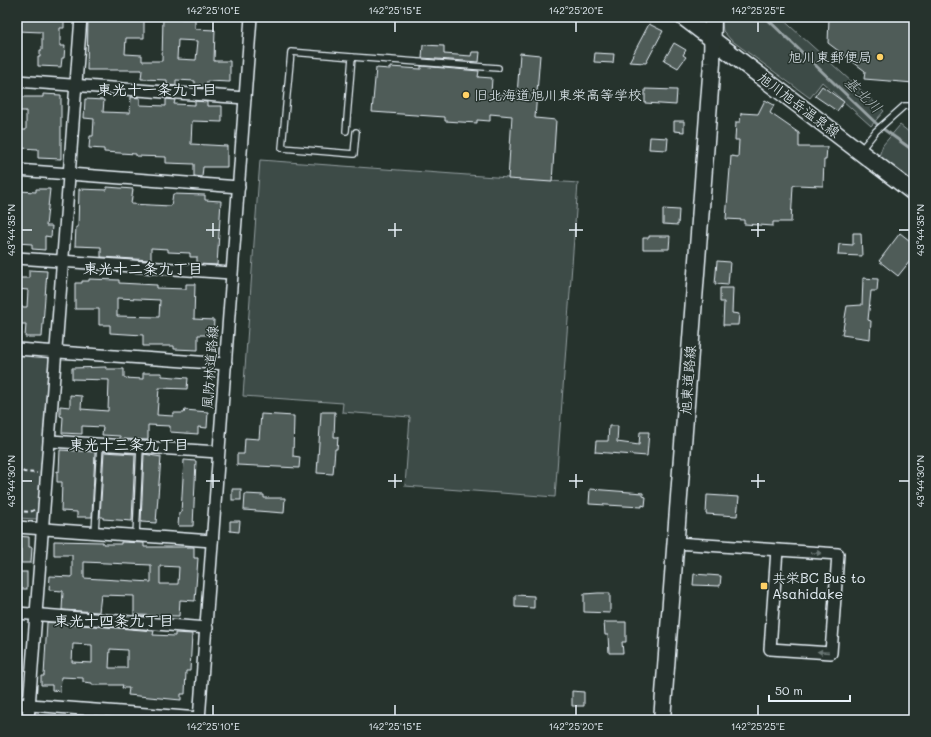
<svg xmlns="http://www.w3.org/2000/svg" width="931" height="737" font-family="Mali,'Klee One',sans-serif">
<rect width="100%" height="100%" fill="#26332d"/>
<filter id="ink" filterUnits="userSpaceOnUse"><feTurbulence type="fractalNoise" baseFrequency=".025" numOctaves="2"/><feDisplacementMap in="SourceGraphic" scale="8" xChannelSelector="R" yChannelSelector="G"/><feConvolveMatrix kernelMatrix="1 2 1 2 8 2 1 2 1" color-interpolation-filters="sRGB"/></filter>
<g filter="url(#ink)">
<g fill="#3e4b47" stroke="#939ea0">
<polygon points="721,17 780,17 884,111 871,126 822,82 810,98 731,40 723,31"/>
<polygon points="900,125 914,136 914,183 879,156 883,145"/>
<polygon points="260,160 578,183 555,497 405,486 410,417 342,412 343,403 243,396"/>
<polygon points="17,355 49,357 37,519 17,518"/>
</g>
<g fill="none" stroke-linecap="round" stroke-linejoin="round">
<polyline stroke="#98a3a5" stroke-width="3" points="765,17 879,126 914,151"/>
</g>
<g fill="#505c59" stroke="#e8f1f8" fill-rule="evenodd">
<polygon points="34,17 64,17 64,28 60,28 60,46 65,46 64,58 62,58 61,67 38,66 38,57 40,57 40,50 42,50 42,32 17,31 17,18"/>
<path d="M 111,17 L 135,17 L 135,20 L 144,20 L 144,38 L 126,38 L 125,54 L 142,55 L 142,61 L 162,61 L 163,17 L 182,17 L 181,19 L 195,19 L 195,29 L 215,30 L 214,61 L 230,61 L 230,82 L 207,81 L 207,88 L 195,87 L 195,81 L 176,80 L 176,86 L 167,85 L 167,80 L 141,79 L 142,70 L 87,70 L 88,18 L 111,19 ZM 178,40 L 198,41 L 196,60 L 177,59 Z"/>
<polygon points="829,17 914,17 914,83 864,79 865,71 828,43"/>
<polygon points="649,24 663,31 646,63 629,62"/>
<polygon points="674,43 686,50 683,55 686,57 678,68 664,60"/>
<polygon points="423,45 444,46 444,54 471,56 472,52 480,52 479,62 422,58"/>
<polygon points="520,53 540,55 535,118 556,120 552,182 508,179 512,116 490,114 490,121 477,120 477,123 445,121 445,117 372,112 376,68 390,69 390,67 421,69 421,66 479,71 478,77 492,78 491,94 517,96"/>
<polygon points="595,53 614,54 613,63 594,62"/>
<polygon points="822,86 844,102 837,111 815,96"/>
<polygon points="645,89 677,90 676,105 645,103"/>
<polygon points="43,94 61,95 61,159 38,158 38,149 21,148 21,146 17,146 17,130 26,130 26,111 17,111 17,97 43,97"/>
<polygon points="131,97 140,98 140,105 166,106 166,99 175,100 174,104 195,105 195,101 207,102 207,106 222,106 222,122 192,121 191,144 227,146 227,167 203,167 202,177 194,176 194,164 166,163 166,157 136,156 136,154 104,152 104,149 89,148 90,136 93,136 94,119 84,118 85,99 104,100 103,112 130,113"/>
<polygon points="765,100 774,105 770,113 799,133 799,147 827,147 826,160 824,160 823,186 795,185 793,186 791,222 773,222 773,226 744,224 744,220 726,219 731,156 738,157 739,140 735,140 736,122 740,122 741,113 758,114"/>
<polygon points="674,121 684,121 684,132 674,131"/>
<polygon points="650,137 668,138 667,150 649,149"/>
<polygon points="107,187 133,189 131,204 171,206 173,194 205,195 205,200 221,201 217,265 197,264 197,257 190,257 190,253 168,252 168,249 151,248 151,260 101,257 101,247 75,246 76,227 78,227 79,189 107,190"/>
<polygon points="36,189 50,189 46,226 52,226 51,237 45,236 45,250 32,249 32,244 17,243 19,191 36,192"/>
<polygon points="663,209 679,210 678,225 663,224"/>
<polygon points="853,233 861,233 862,256 838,255 839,244 853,245"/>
<polygon points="900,233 914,244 914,256 898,276 879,261"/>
<polygon points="649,236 670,236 669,249 643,249 643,238 649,238"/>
<polygon points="717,261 730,262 728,285 715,284"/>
<polygon points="29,270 47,271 42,337 25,337 26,324 17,324 17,307 27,307 28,290 17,289 17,278 29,278"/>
<polygon points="863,278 878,279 877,291 871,291 868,320 871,321 870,339 842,335 847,306 862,305"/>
<path d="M 89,279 L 119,280 L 119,283 L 157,285 L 157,288 L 186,289 L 186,284 L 195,284 L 194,319 L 214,320 L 213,335 L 198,335 L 198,350 L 174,349 L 174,346 L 143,346 L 143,335 L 110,333 L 110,325 L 99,325 L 99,309 L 75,309 L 75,283 L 82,283 L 82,281 L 89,281 ZM 117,298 L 160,300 L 159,317 L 117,316 Z"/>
<polygon points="720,288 733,288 732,313 739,314 738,325 723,325 724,302 720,302"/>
<polygon points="106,367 106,369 124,369 124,378 143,379 143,373 162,373 162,376 188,378 187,389 159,388 157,415 173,416 173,413 184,413 185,410 208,412 207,428 198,427 198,434 170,432 170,426 148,425 148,440 120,439 120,436 102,435 103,427 82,426 82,434 62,433 63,417 60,416 60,406 70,407 70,395 82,396 81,409 108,411 109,380 72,379 72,368"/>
<polygon points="321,412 335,412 334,437 338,437 337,449 335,449 333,474 317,473"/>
<polygon points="261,414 294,416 293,456 300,457 299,468 237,465 237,454 244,454 245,438 259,439"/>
<polygon points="609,426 618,426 617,442 639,445 640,432 649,432 647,456 595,452 596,441 608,441"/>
<polygon points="60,450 95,452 92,517 77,517 77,512 61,511 62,482 57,482 57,471 59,472"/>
<polygon points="104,452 135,454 132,521 103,519 103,517 100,517"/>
<polygon points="144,454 161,457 156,523 141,522"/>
<polygon points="184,460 196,461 193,526 178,526 179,513 181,513"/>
<rect x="232" y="489" width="9" height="11"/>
<polygon points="590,489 643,493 643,496 646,497 645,506 642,505 642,507 589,504"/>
<polygon points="245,494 264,495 264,498 285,498 284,513 244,510"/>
<polygon points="707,495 739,497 737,516 706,514"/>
<polygon points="230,521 240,521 239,532 230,531"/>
<polygon points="17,536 29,537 29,547 32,547 31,563 21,563 21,549 17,549"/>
<path d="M 54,541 L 103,542 L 103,544 L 121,544 L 121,542 L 144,543 L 144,547 L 194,547 L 194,558 L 198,558 L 195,601 L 180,600 L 179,616 L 134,615 L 134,596 L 101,595 L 99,612 L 62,610 L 63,591 L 49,590 L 50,576 L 72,577 L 72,555 L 54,555 ZM 84,562 L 151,565 L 151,582 L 84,578 ZM 160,566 L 179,567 L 178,584 L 160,584 Z"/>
<rect x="17" y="572" width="10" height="17"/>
<polygon points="694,574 721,576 720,586 693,585"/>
<polygon points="598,593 610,593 610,613 584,612 584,594"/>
<polygon points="515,595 534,596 534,608 515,607"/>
<path d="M 47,622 L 154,631 L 153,635 L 175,636 L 175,633 L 192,634 L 190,671 L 186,671 L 185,694 L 181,694 L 181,700 L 128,695 L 129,688 L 122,688 L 123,685 L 92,685 L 92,683 L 83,682 L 83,678 L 61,677 L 60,691 L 52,690 L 52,685 L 41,685 L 41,676 L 44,676 ZM 73,644 L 92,645 L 92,663 L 72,662 ZM 110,649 L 127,650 L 127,668 L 109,668 Z"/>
<polygon points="604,622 626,622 626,642 622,642 623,653 609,653 608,635 605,635"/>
<polygon points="572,691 584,692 584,706 572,706"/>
</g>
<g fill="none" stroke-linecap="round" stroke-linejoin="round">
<g stroke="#e8f1f8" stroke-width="8">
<g id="lane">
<polyline points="352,57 498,68"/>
<polyline points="346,131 352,57 291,52 282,148 354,154 356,132"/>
<polyline points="860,151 876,131 904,106 914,106"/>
<polyline points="95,533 100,445"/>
<polyline points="136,536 140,447"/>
</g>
</g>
<g stroke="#e8f1f8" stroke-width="14">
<g id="street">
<polyline points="17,81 245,98"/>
<polyline points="17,170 239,187"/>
<polyline points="17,258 231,273"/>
<polyline points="17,349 226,364"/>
<polyline points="50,441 218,452"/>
<polyline points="17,527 212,541"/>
<polyline points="676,543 838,554 831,653 770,649 777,550"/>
<polyline points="17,613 207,628"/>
<polyline points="17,704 199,718"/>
<polyline points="28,720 81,17"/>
<polyline points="199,720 251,17"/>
</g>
</g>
<g stroke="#e8f1f8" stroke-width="19">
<g id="secondary">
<polyline points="683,17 914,193"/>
<polyline points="662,720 712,63 713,17"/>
</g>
</g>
<g stroke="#e8f1f8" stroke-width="2" stroke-dasharray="4 3" stroke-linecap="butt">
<polyline points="17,467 24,472 37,473"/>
<polyline points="17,511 30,512 34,510"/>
</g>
<use href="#lane" stroke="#26332d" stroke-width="5.5"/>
<use href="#street" stroke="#26332d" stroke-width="11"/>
<use href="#secondary" stroke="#26332d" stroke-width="16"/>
</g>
<defs><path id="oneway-solid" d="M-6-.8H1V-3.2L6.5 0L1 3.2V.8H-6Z"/></defs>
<g fill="#6a7674">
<use href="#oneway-solid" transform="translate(816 553) rotate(3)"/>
<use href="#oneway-solid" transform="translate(823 652) rotate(-176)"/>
</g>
</g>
<path fill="none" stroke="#e8f1f8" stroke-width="1.5" d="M 213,22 L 213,32M 395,22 L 395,32M 576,22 L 576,32M 758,22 L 758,32M 213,223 L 213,237M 395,223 L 395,237M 576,223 L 576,237M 758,223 L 758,237M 22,230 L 32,230M 206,230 L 220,230M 388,230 L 402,230M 569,230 L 583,230M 751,230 L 765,230M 899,230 L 909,230M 213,474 L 213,488M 395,474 L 395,488M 576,474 L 576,488M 758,474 L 758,488M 22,481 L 32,481M 206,481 L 220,481M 388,481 L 402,481M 569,481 L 583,481M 751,481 L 765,481M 899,481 L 909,481M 213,705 L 213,715M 395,705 L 395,715M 576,705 L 576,715M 758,705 L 758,715"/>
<g fill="#ffd166" stroke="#26332d" stroke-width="1.5">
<circle cx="880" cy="57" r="4"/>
<circle cx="466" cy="95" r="4"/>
<rect x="760" y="582" width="8" height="8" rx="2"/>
</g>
<g text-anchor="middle" stroke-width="3" stroke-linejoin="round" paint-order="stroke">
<g font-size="14" fill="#e8f1f8" stroke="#26332d" text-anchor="start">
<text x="872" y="62" text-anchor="end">旭川東郵便局</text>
<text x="474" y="100">旧北海道旭川東栄高等学校</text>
<text x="772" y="583">共栄BC Bus to<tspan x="772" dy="16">Asahidake</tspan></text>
</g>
<g font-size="14" fill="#e8f1f8" stroke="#26332d">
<text transform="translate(799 105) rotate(37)" y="5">旭川旭岳温泉線</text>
<text transform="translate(210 367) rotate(-86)" y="5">風防林道路線</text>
<text transform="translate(688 380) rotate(-86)" y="5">旭東道路線</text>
</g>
<g font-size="15" font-weight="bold" fill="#e8f1f8" stroke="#26332d">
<text x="157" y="95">東光十一条九丁目</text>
<text x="143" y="274">東光十二条九丁目</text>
<text x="129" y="450">東光十三条九丁目</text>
<text x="114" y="626">東光十四条九丁目</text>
</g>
<g font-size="15" font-style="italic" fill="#b3bdc0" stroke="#26332d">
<text transform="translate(863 95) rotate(44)" y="5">基北川</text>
</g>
</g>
<rect width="931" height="737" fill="none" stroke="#26332d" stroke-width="44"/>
<path d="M769 695v6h81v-6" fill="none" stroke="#e8f1f8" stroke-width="2"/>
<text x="775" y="695" font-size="12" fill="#e8f1f8" stroke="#26332d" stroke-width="3" paint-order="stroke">50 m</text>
<rect x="22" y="22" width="887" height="693" fill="none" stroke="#e8f1f8" stroke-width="1.5"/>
<g font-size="10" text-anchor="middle" fill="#e8f1f8">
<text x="213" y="14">142°25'10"E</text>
<text x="395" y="14">142°25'15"E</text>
<text x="576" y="14">142°25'20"E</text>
<text x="758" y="14">142°25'25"E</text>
<text transform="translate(11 230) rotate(-90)" y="4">43°44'35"N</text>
<text transform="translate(920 230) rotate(-90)" y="4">43°44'35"N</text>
<text transform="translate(11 481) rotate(-90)" y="4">43°44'30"N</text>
<text transform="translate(920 481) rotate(-90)" y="4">43°44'30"N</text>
<text x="213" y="730">142°25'10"E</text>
<text x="395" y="730">142°25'15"E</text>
<text x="576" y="730">142°25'20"E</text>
<text x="758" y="730">142°25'25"E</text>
</g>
</svg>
